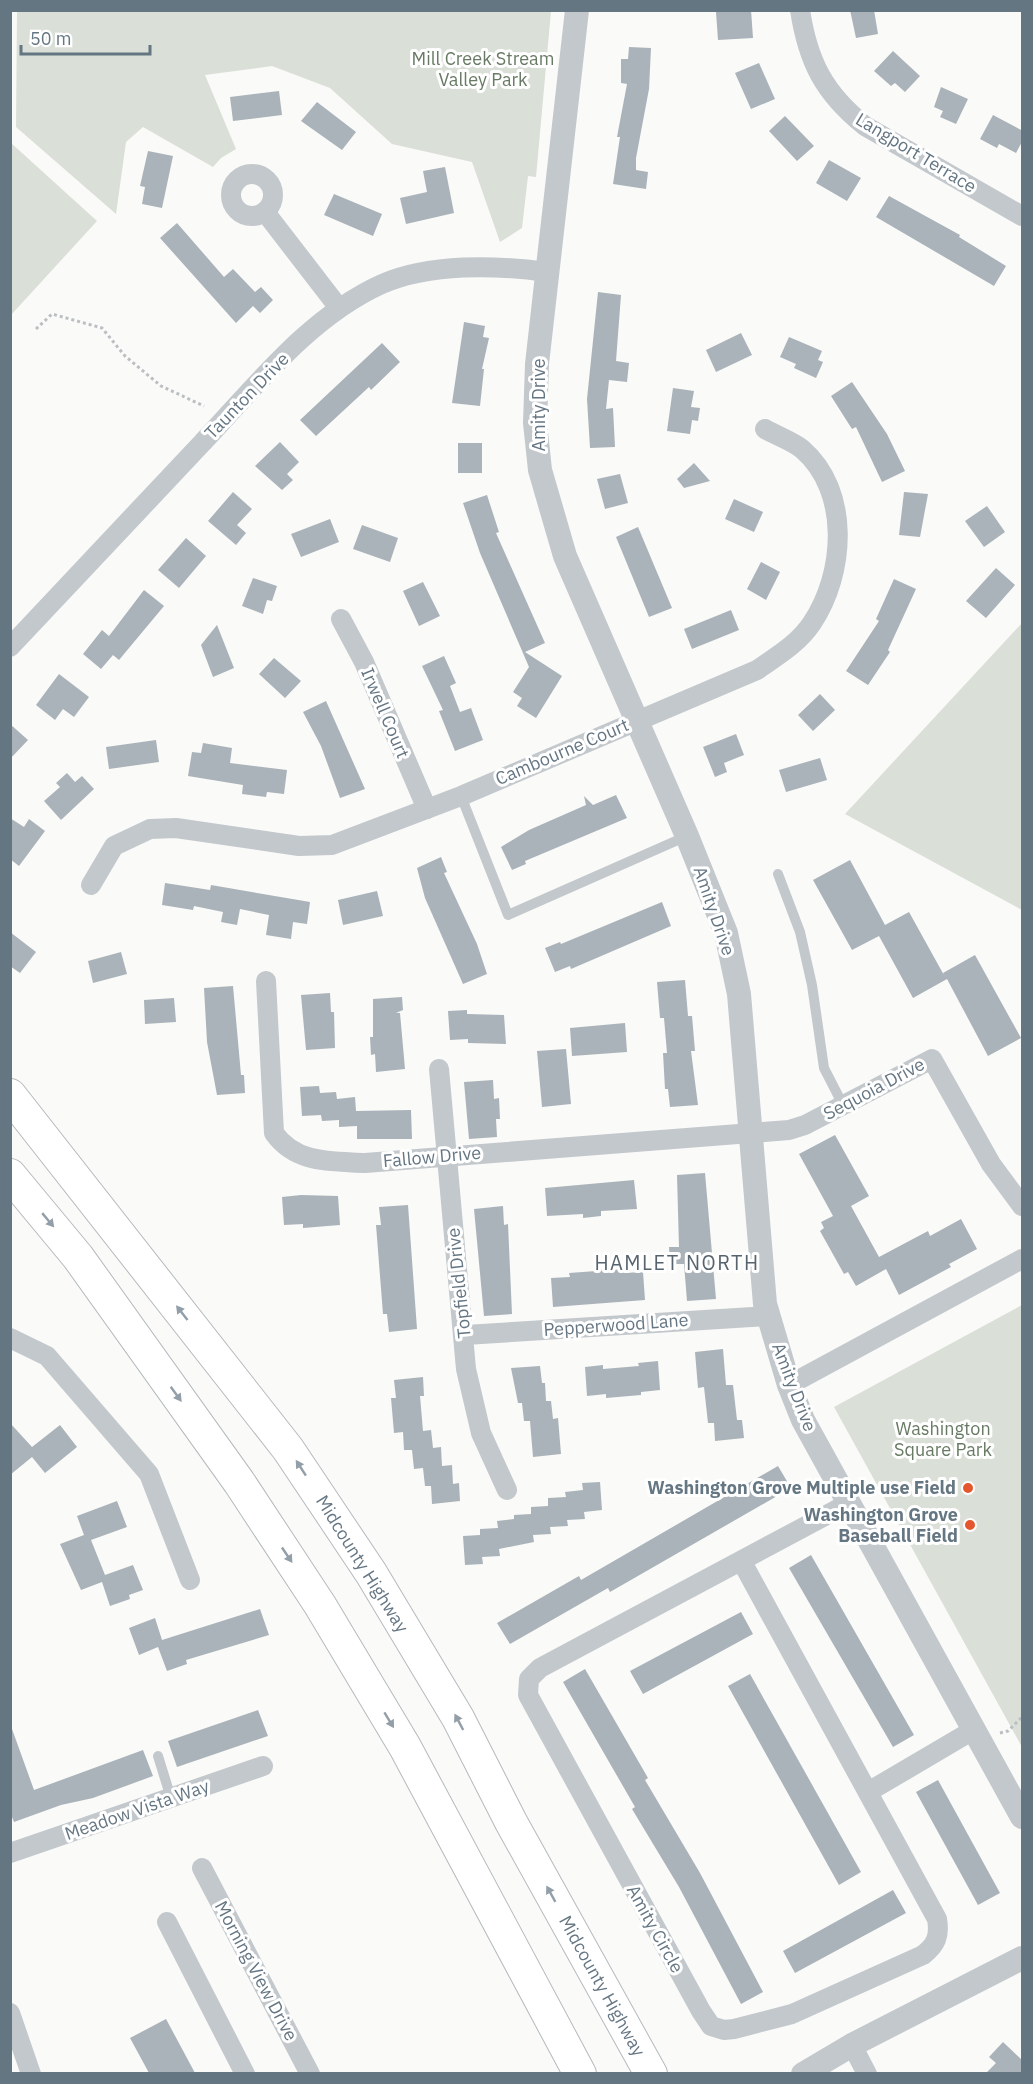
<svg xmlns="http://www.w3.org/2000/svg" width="1033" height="2084" font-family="'IBM Plex Sans',sans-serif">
<rect width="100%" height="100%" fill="#fafaf8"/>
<g fill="#dadfd7">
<polygon points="17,11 551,11 536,177 528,176 522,228 500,242 472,162 392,144 330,88 272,66 205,75 236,149 221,158 213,167 143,127 126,142 116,214 16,127"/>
<polygon points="11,143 97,221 11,315"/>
<polygon points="1022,623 1022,910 845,814"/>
<polygon points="1022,1305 1022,1747 834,1407"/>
</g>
<g fill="#aab3b9">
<polygon points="739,10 751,10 753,38 718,40 716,12"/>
<polygon points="850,10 874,10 878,34 856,38"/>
<polygon points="629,47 651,48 649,89 636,158 636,170 648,172 646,189 613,184 620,137 617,137 627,84 621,83 621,59 628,59"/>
<polygon points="893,51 920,76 905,92 895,83 891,86 874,71"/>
<polygon points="759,63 775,99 751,109 735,73"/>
<polygon points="941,87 968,99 956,124 940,117 943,111 934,107"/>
<polygon points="279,91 282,115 233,121 230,97"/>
<polygon points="317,102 356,132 342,150 301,121"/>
<polygon points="993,115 1023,131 1023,140 1016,153 999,144 997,148 980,139"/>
<polygon points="785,116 814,146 797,161 769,131"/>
<polygon points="148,151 173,156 162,208 142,204 145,187 140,186"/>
<polygon points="829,160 861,178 847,201 816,183"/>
<polygon points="445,167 454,213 406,224 400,198 427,192 423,171"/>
<polygon points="334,194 382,214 373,236 324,215"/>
<polygon points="889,196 960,235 959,237 1006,266 994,286 876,217"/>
<polygon points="177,223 224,277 233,269 255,292 261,287 273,300 260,313 253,306 236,323 160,238"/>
<polygon points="598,292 621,295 616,361 629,363 627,382 609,380 606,409 613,408 615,447 590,448 587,399"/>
<polygon points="464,322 485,326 483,337 489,338 482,369 484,369 480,406 452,403"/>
<polygon points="741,333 752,355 716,372 706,350"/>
<polygon points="789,337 822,351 818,360 823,362 816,378 794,368 796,364 780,357"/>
<polygon points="382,343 400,362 371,390 369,387 316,436 300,420"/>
<polygon points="852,382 887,434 905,471 882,482 856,427 852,429 831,396"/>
<polygon points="673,388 694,391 691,407 700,408 698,421 692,420 690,434 667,431"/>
<polygon points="280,442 299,462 287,474 293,480 282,490 255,466"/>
<rect x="458" y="443" width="24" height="30"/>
<polygon points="694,463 710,481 684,488 677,479"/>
<polygon points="620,474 628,503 605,509 597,479"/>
<polygon points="233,492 252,509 237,525 246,533 236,545 208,521"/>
<polygon points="904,492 928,494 920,537 899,535"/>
<polygon points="487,495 499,532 496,533 545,643 525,652 562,676 536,718 517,706 522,698 513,692 529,667 480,553 463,503"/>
<polygon points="734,499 763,512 754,532 725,519"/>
<polygon points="987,506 1005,532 984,547 965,521"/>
<polygon points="330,519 339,542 301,557 291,534"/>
<polygon points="362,525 398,538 390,562 353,549"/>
<polygon points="638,527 672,608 649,617 616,537"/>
<polygon points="186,538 206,556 179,588 158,570"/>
<polygon points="761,562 780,572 766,600 747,589"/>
<polygon points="996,568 1015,585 986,618 966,601"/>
<polygon points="253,578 277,586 272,601 267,600 263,614 242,606"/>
<polygon points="894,579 916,589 888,650 890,652 868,685 846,671 879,621 876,619"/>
<polygon points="423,582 440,616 419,626 403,591"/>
<polygon points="144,590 164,606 119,660 113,655 101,669 83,654 102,630 109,636"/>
<polygon points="731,610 739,630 692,649 684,629"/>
<polygon points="217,625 234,668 213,677 201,645"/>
<polygon points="444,656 456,683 450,686 460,712 471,708 483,740 455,751 439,711 443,710 422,666"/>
<polygon points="274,658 301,681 285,698 259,674"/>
<polygon points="59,674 89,697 74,717 63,709 55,720 36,705"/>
<polygon points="820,694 835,710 813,731 798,715"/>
<polygon points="326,701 365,789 340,798 321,746 303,712"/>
<polygon points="10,724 28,740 10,759"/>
<polygon points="736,734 744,755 724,763 727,772 715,777 703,747"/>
<polygon points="156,740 159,762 109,769 106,747"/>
<polygon points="203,743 232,748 230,763 287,770 284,794 267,792 266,797 242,794 243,785 188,776 192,752 201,753"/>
<polygon points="820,758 827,780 786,792 779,770"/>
<polygon points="67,773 75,782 82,776 94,789 61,820 44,801 60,787 56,783"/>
<polygon points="616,795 627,818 525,861 526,864 512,870 501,847 529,830 586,805 584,796 593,805"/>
<polygon points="10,818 24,827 29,819 45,831 19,866 10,859"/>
<polygon points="441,857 447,872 444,873 477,944 487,974 463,984 425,898 417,868"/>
<polygon points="850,860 885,925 909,912 945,977 943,973 975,955 1021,1038 988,1056 947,979 913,998 879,936 852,950 813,880"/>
<polygon points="165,883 210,890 211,885 310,902 307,924 293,922 291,939 266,935 269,915 240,909 237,925 221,922 223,912 194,906 193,910 162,905"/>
<polygon points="377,891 383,916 343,925 338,900"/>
<polygon points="662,902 671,926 571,969 570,966 555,972 545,948 560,942 561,944"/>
<polygon points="10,932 36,952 20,973 10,966"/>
<polygon points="121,952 127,974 93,983 88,961"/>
<polygon points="685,980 688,1016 692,1016 695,1051 691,1051 698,1105 670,1107 668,1089 665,1089 663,1053 667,1053 664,1018 660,1018 657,982"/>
<polygon points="233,986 241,1075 244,1075 245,1093 217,1095 207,1042 204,988"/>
<polygon points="330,993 331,1012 334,1012 335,1048 306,1050 301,995"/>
<polygon points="402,997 403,1010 396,1013 400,1013 405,1069 376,1072 375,1054 371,1055 370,1037 373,1037 373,999"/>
<polygon points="174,998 176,1022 145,1024 144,1000"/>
<polygon points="467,1010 467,1014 504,1015 506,1044 468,1043 468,1039 450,1040 448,1011"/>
<polygon points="625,1023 627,1052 572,1056 570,1028"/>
<polygon points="566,1049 571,1104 542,1107 537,1051"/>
<polygon points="493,1080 494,1099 499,1098 500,1119 496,1119 497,1137 469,1139 464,1082"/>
<polygon points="319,1086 320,1093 336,1092 337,1099 355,1097 356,1111 411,1110 412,1139 357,1139 357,1126 339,1127 339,1120 322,1121 321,1115 302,1116 300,1087"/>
<polygon points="835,1135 869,1196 851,1206 879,1257 928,1231 930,1236 961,1219 977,1249 949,1264 951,1267 899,1295 886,1269 856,1286 848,1272 844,1274 820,1231 824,1228 821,1222 833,1216 799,1154"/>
<polygon points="705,1173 716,1299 687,1301 684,1264 670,1264 669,1247 679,1247 677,1175"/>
<polygon points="634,1180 637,1209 601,1211 601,1216 583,1218 583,1214 547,1216 545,1188"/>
<polygon points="301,1195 338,1196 340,1225 303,1228 303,1224 284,1225 282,1197"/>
<polygon points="408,1205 417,1329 389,1332 387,1314 383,1314 376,1225 381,1225 379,1207"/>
<polygon points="503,1206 504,1225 508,1224 512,1314 484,1316 474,1209"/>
<polygon points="624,1269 624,1273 643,1272 645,1300 553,1307 551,1278 570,1277 569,1273"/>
<polygon points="723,1349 726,1385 733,1385 737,1420 742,1420 744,1438 715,1441 714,1423 708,1423 704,1387 698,1388 695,1352"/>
<polygon points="658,1361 660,1390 641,1392 641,1395 606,1398 606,1394 587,1396 585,1367 603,1365 603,1369 639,1366 638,1363"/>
<polygon points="540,1366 542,1383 545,1383 546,1401 551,1401 553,1419 558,1418 561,1454 533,1457 530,1421 524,1421 522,1403 518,1403 511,1368"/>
<polygon points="423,1377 424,1396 420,1396 423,1431 431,1430 433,1448 441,1447 442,1466 452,1465 453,1484 459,1483 460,1501 432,1504 431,1486 425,1486 423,1468 414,1469 412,1450 404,1450 403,1432 394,1433 391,1398 396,1398 394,1380"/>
<polygon points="10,1423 32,1447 60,1425 77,1447 45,1473 32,1457 10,1475"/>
<polygon points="778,1466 791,1488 610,1592 608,1588 510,1644 497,1623 579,1576 581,1580"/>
<polygon points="600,1482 602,1510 584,1512 585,1519 567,1520 568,1526 550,1527 551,1534 533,1535 534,1542 499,1549 500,1556 482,1557 483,1564 465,1565 463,1536 480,1535 480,1529 498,1528 497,1521 514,1519 514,1515 531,1514 531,1507 548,1506 548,1498 566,1497 565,1492 583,1490 582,1483"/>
<polygon points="117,1501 127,1527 91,1540 105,1575 133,1565 143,1590 129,1595 130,1599 110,1606 102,1582 81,1590 60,1544 84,1535 77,1516"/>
<polygon points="811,1555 914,1735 893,1747 789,1568"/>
<polygon points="260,1609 269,1635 186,1660 187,1664 167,1671 158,1647 139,1655 129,1628 155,1618 162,1640"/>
<polygon points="741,1612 753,1634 643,1694 630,1671"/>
<polygon points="585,1669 648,1778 645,1780 700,1873 763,1992 741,2004 679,1887 632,1809 635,1807 563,1682"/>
<polygon points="750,1674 861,1872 839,1885 728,1686"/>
<polygon points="258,1710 268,1736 177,1767 168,1741"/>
<polygon points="12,1729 34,1790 143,1750 153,1776 93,1798 61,1805 14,1822 10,1812"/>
<polygon points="938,1780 1000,1893 978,1905 916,1792"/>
<polygon points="893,1890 906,1913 795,1973 783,1951"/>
<polygon points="166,2019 195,2073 149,2073 130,2038"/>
<polygon points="1003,2042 1023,2061 1023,2073 986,2073 996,2063 989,2057"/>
</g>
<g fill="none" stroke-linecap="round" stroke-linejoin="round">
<g stroke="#b5babe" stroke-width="34">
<g id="primary">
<polyline points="10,1095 288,1449 371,1573 458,1718 511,1822 651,2074"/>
<polyline points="10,1175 78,1257 239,1482 320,1605 405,1747 580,2074"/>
</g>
</g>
<g stroke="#bbbfc2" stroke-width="3" stroke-dasharray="3 3" stroke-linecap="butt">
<polyline points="36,329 52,314 102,328 125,356 161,386 204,406"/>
<polyline points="1000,1733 1008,1731 1022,1717"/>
</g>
<g stroke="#c3c8cc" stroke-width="10">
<polyline points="461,796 508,915 687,836"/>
<polyline points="778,874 800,932 812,985 824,1068 843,1105"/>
<polyline points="158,1756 171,1798"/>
</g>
<g stroke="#c3c8cc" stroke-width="20">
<path d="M 800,10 C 808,62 824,93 865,126 L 1022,216"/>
<circle cx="252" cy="195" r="21"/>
<polyline points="265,212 339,308"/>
<polyline points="341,619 364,662 427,809"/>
<path d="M 10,647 C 75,578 139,510 203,442 C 257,385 309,317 382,284 C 430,263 496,265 547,272"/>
<path d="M 91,885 L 114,846 L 150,829 L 176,828 L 299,846 L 332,845 L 461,796 L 757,670 C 777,656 798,644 812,623 C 845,574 851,491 802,449 C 792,441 777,436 765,429"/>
<path d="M 266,981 L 274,1133 C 296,1164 331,1161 365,1163 L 789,1130 L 805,1125 L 932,1059 L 991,1164 L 1022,1206"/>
<polyline points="439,1069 466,1369 481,1433 507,1490"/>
<polyline points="465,1335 767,1316"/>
<polyline points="10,1338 47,1356 149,1474 190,1580"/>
<polyline points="789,1385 1022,1259"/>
<path d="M 742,1562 L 937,1919 C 940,1936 936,1945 923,1955 L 792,2014 L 734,2029 L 724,2030 L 711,2026 L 701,2011 L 528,1695 L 529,1679 L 540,1668 L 849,1503"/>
<polyline points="868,1792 975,1729"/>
<polyline points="10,1853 263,1766"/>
<polyline points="202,1868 310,2074"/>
<polyline points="167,1922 245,2074"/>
<polyline points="10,2013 31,2074"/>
<polyline points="852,2045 867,2074"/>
</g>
<g stroke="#c3c8cc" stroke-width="24">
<polyline points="577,10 537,364 535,423 540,470 565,556 687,836 726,933 739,994 765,1304 789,1385 803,1420 1022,1817"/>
<polyline points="803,2074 852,2045 1022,1958"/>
</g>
<use href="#primary" stroke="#fff" stroke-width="32"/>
</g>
<defs><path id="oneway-solid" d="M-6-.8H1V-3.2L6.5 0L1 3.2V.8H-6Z" transform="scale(1.5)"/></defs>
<g fill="#939fa8">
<use href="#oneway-solid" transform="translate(48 1220) rotate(50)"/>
<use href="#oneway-solid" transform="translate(182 1313) rotate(-128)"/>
<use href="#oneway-solid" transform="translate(176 1394) rotate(54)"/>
<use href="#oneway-solid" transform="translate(301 1468) rotate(-123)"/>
<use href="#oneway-solid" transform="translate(287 1555) rotate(56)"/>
<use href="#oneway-solid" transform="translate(389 1720) rotate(59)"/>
<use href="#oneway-solid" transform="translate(459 1722) rotate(-118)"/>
<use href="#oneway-solid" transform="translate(551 1894) rotate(-119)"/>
</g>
<g fill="#e4572e" stroke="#fff" stroke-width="2">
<circle cx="968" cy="1488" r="6"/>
<circle cx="970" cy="1525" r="6"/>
</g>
<g text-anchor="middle" stroke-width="6" stroke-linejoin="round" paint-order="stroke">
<g font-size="18" fill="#687a64" stroke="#fff">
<text x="483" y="65">Mill Creek Stream<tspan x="483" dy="21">Valley Park</tspan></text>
<text x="943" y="1435">Washington<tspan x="943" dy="21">Square Park</tspan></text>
</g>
<g font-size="18" fill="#657683" stroke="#fff">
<text transform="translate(916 153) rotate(31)" y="6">Langport Terrace</text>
<text transform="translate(247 396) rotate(-46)" y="6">Taunton Drive</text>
<text transform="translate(539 405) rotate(-90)" y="6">Amity Drive</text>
<text transform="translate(385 713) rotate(67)" y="6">Irwell Court</text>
<text transform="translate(562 752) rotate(-23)" y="6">Cambourne Court</text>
<text transform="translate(714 911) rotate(71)" y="6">Amity Drive</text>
<text transform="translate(874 1089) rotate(-28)" y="6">Sequoia Drive</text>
<text transform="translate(432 1157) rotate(-5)" y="6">Fallow Drive</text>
<text transform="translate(459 1283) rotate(-96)" y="6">Topfield Drive</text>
<text transform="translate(616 1325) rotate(-4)" y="6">Pepperwood Lane</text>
<text transform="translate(794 1387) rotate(69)" y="6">Amity Drive</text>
<text transform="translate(362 1564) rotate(58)" y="6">Midcounty Highway</text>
<text transform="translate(137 1810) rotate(-19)" y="6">Meadow Vista Way</text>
<text transform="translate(655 1929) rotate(61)" y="6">Amity Circle</text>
<text transform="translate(256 1971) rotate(62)" y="6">Morning View Drive</text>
<text transform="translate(602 1986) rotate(61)" y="6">Midcounty Highway</text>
</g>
<g font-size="18" font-weight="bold" fill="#657683" stroke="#fff" text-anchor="end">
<text x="956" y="1494">Washington Grove Multiple use Field</text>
<text x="958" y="1521">Washington Grove<tspan x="958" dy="21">Baseball Field</tspan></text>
</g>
<g font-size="20" letter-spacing="1.5" fill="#57646e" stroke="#fff">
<text x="677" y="1270">HAMLET NORTH</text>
</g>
</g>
<rect width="1033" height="2084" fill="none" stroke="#657683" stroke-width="24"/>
<path d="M21 45v9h129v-9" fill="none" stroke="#657683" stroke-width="3"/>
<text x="30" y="45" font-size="18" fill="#657683" stroke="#ffffff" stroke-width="4.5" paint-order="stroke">50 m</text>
</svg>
